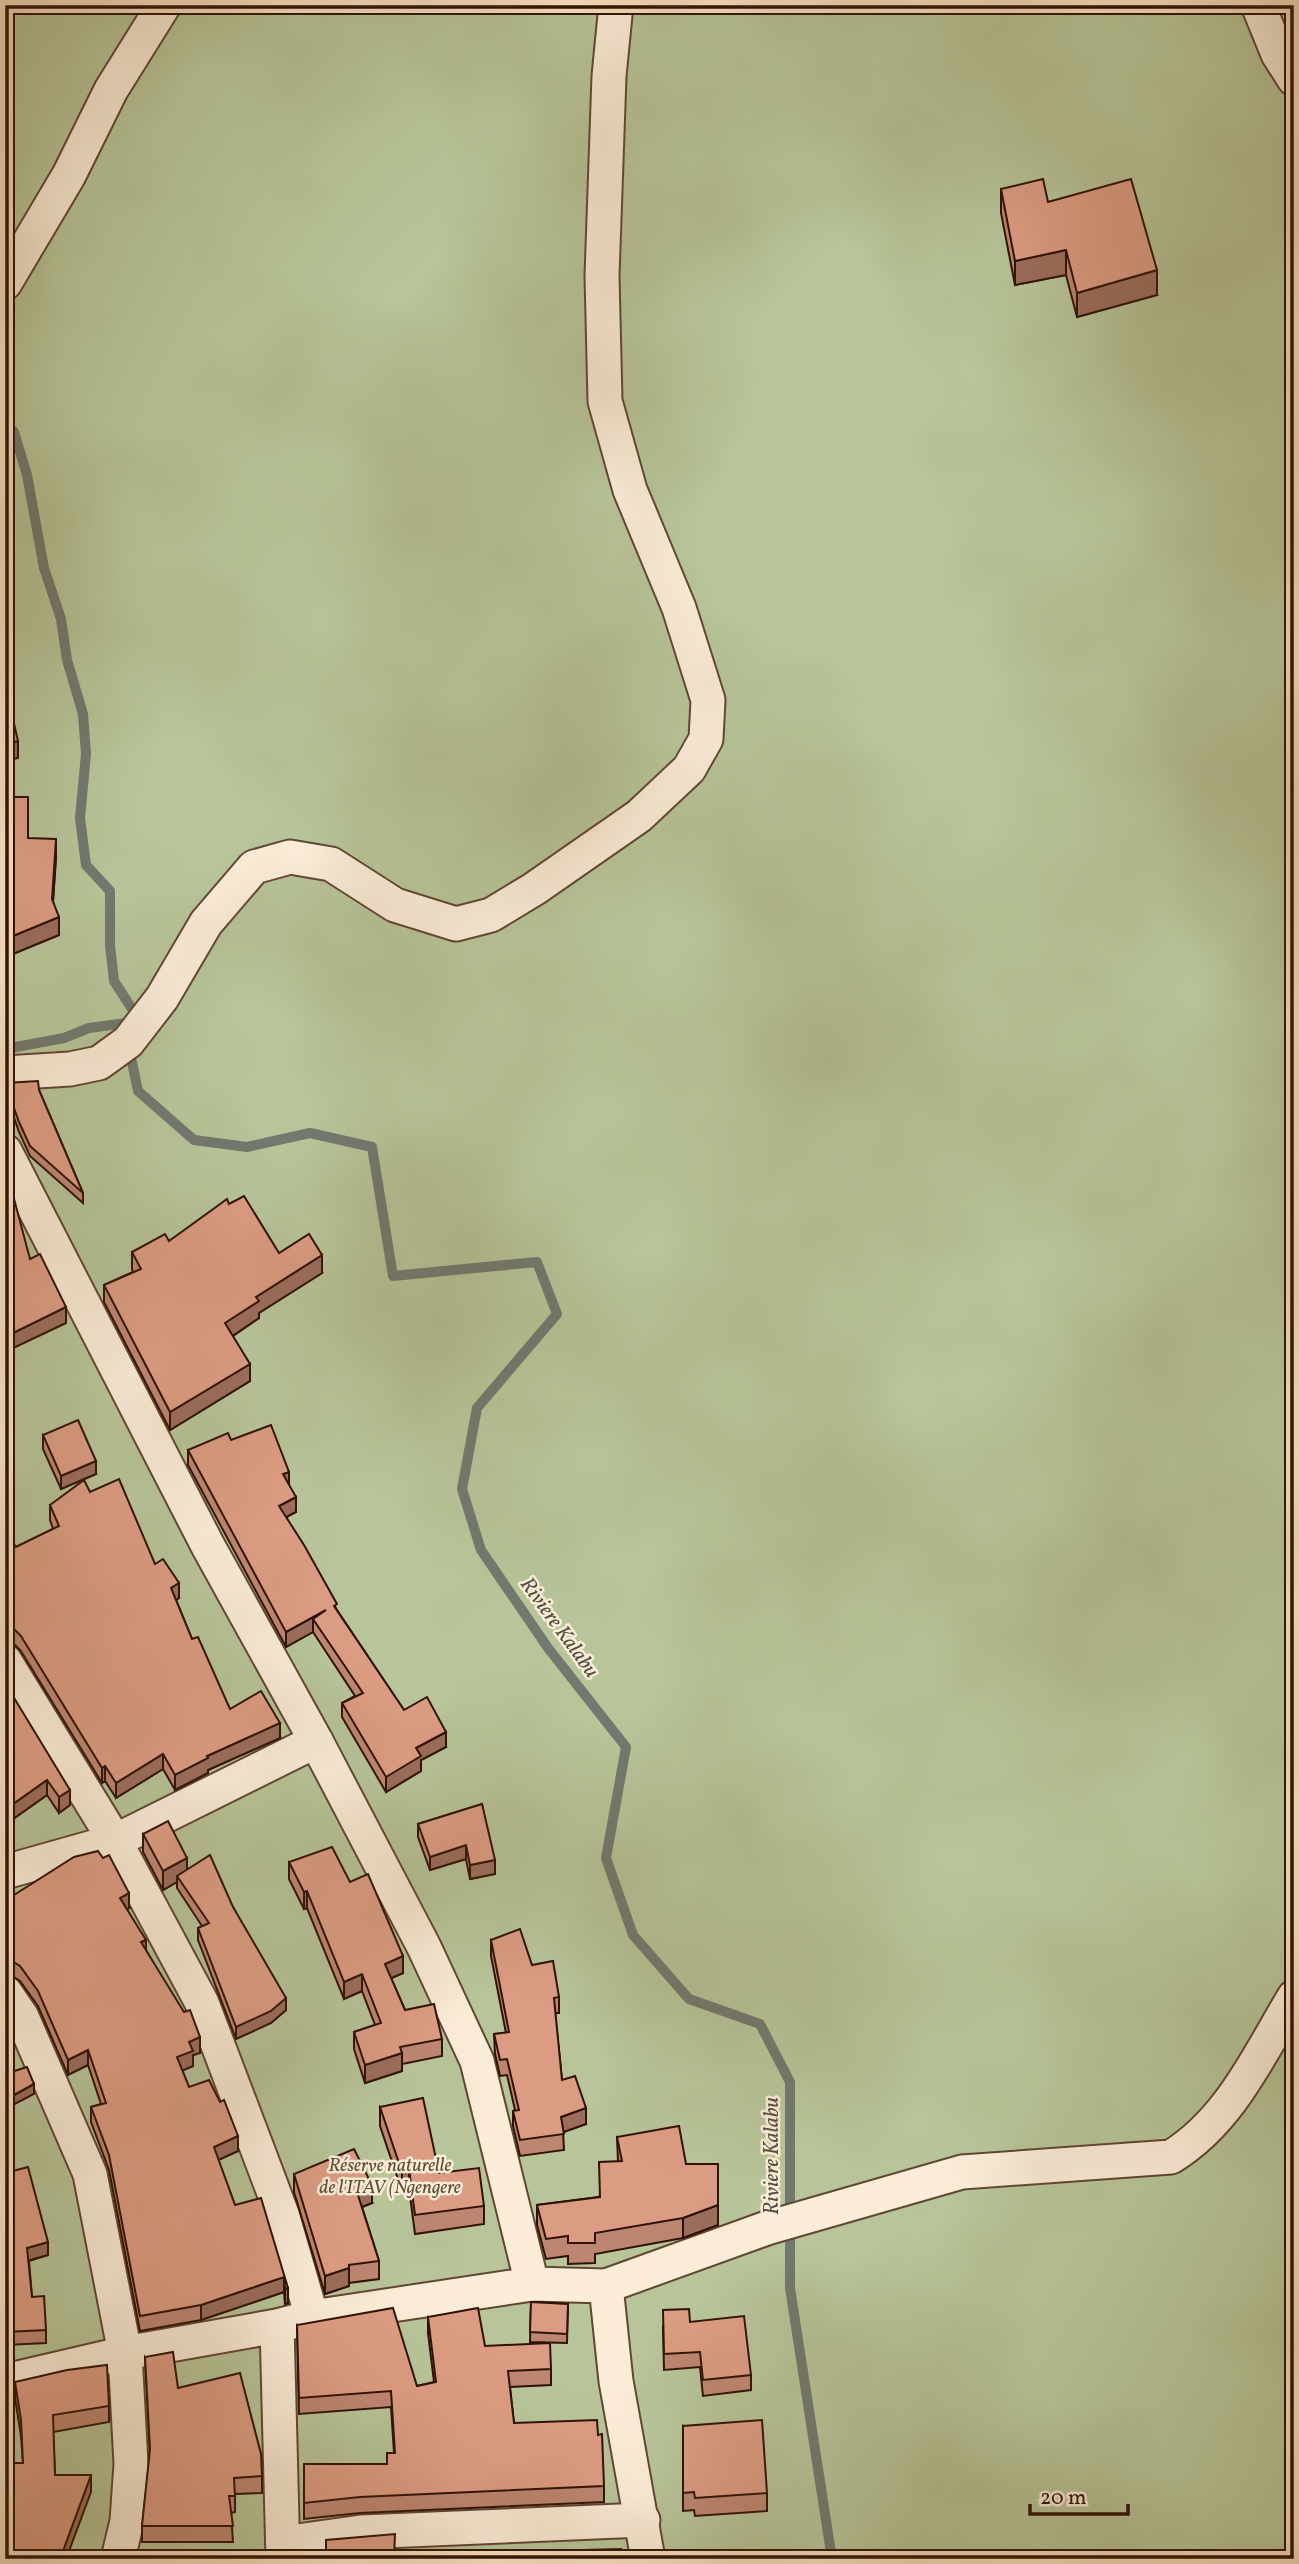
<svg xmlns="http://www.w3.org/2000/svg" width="1299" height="2564" font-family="Vollkorn,serif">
<rect width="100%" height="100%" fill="#f9e3c3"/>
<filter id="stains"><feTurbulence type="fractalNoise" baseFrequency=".00286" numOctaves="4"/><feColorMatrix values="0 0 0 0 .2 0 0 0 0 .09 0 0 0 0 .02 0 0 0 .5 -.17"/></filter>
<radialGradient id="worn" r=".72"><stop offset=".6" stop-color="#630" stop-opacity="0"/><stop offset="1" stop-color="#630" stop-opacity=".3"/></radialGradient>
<polygon fill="#b7c599" stroke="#746c4f" stroke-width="2" points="5,5 1294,7 1294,2559 5,2559"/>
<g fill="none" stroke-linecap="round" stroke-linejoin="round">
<g stroke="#72796f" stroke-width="10">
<polyline points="5,423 14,432 27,475 44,568 61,619 67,660 83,714 86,754 80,818 86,865 110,891 110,945 114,981 136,1015 132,1018"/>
<polyline points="129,1048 138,1091 194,1140 247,1147 310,1133 372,1147 393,1276 537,1262 557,1314 477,1408 462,1489 481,1550 548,1648 626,1747 606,1858 633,1935 689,1999 760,2024 790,2082 790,2288 832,2559"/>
<polyline points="5,1049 64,1038 89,1028 126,1023"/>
</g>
<g stroke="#624634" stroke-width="37">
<g id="minor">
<polyline points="1258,5 1278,54 1294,79"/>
<polyline points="5,283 69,175 111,90 164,5"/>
<polyline points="5,1073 70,1069 99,1063 128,1042 162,998 206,923 254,867 290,857 331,864 395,905 456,924 491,915 534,889 639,816 689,769 706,739 708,700 679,608 630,490 605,401 602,276 609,76 616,5"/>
<polyline points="5,1151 208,1546 316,1741 424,1947 477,2061 532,2284"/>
<polyline points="5,1661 115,1841 202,2003 282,2214 312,2317"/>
<polyline points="5,1872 115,1841 316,1741"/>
<polyline points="5,1992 22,2017 90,2174 125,2353 131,2464 127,2521 118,2559"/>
<polyline points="606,2286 616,2381 648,2559"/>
<polyline points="277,2326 283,2559"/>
<path d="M 5,2381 L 125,2353 L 277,2326 L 312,2317 L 532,2284 L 606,2286 L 767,2228 L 962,2172 L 1171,2157 C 1230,2121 1259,2055 1294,1997"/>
<polyline points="283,2543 361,2532 643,2520"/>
</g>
</g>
<use href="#minor" stroke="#fbedd8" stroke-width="33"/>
</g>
<g fill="#bd8671" stroke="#301205" stroke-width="2">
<polygon points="1001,189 1048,202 1157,295 1077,317 1066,275 1015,285 1001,213"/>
<polygon points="5,797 28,838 56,857 53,901 59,935 13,954 11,949 5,952"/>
<polygon points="5,1083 39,1090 83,1193 83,1203 30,1156 19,1132 5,1092"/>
<polygon points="229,1204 279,1253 322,1273 259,1313 259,1318 233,1336 250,1381 170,1430 104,1302 104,1285 133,1272 132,1269 132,1252 169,1241"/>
<polygon points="43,1435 96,1474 61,1489 43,1449"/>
<polygon points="188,1450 289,1485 296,1512 286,1517 337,1610 404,1710 446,1747 421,1760 421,1771 386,1792 342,1717 342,1703 355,1696 313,1632 286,1647 188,1465"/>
<polygon points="90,1492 155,1564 179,1598 176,1600 192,1639 230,1709 280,1738 208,1770 208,1773 175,1790 163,1769 116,1798 105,1781 102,1783 21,1651 14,1644 5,1642 5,1539 16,1547 53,1529 50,1520 50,1505"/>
<polygon points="5,1683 70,1805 59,1813 47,1795 13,1819 5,1808"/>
<polygon points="482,1804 495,1874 470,1879 466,1859 430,1870 418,1837 418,1824"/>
<polygon points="143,1834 233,1907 286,2010 271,2023 236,2039 198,1940 198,1928 202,1926 177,1888 177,1882 163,1890 143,1852"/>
<polygon points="289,1862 350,1882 403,1973 391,1978 405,2010 442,2039 442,2056 402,2064 402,2071 365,2083 354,2049 354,2032 375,2025 362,1991 344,1999 307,1908 304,1909 289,1879"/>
<polygon points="5,1882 14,1895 129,1908 127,1909 146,1950 200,2053 193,2055 193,2066 182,2070 189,2087 238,2151 218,2160 235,2205 288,2288 288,2303 285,2304 284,2292 201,2320 140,2331 109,2170 91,2122 91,2107 101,2104 88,2065 68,2075 38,2006 20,1981 7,1973 5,1970"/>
<polygon points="491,1940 532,1965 559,1997 559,2013 555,2013 562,2080 586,2124 563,2132 564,2150 520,2156 513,2126 513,2111 515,2110 507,2075 500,2076 495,2054 494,2034 506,2033 491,1956"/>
<polygon points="380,2107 439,2173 484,2206 484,2224 415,2234 409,2188 402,2191 380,2126"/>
<polygon points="617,2137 686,2164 718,2225 683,2238 595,2254 595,2263 568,2264 568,2256 546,2259 537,2225 537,2205 599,2197 618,2161"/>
<polygon points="5,2173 48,2255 29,2261 32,2297 46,2330 46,2343 6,2345"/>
<polygon points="294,2174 372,2203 362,2207 379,2261 379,2279 349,2283 349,2286 325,2294 294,2192"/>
<polygon points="531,2302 568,2304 567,2343 530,2342"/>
<polygon points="428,2317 485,2346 551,2369 551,2385 510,2387 514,2423 604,2486 604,2502 360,2513 304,2519 304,2464 387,2464 387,2453 394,2453 391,2407 299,2414 297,2325 417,2386 434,2382 428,2333"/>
<polygon points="690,2322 751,2375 751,2390 703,2396 700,2367 664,2370 663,2326"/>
<polygon points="145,2357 178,2388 262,2476 262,2493 235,2494 235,2512 231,2513 233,2542 142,2542 142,2526 150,2454"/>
<polygon points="15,2382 109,2406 109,2422 53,2432 55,2475 91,2492 23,2463 21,2436 15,2398"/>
<polygon points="683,2426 767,2493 767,2511 695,2516 694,2510 683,2511"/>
</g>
<g fill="#9a6d5c" stroke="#301205" stroke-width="2">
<polygon points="1066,250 1066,275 1015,285 1015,261"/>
<polygon points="1157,270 1157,295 1077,317 1077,293"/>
<polygon points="18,741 18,758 5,761 5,744"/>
<polygon points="56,839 56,857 52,917 52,899"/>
<polygon points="59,917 59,935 13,954 13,936"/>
<polygon points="11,931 11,949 5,952 5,934"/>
<polygon points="322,1255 322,1273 259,1313 259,1318 225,1341 225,1323 256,1297"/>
<polygon points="66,1307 66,1323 5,1352 5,1337"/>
<polygon points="250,1364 250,1381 170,1430 170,1412"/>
<polygon points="96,1461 96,1474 61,1489 61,1476"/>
<polygon points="289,1472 289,1487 283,1474"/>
<polygon points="296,1497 296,1512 279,1521 279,1506"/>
<polygon points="179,1583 179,1598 171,1603 171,1588"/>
<polygon points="326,1610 313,1619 313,1632 286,1647 286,1632"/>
<polygon points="280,1723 280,1738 208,1770 208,1773 175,1790 175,1775 207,1756"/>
<polygon points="446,1732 446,1747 421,1760 421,1771 386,1792 386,1777 416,1748"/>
<polygon points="163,1754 163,1769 116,1798 116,1783"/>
<polygon points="105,1766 105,1781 102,1783 102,1768"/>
<polygon points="47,1780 47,1795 13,1819 13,1804"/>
<polygon points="70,1790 70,1805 59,1813 59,1797"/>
<polygon points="466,1845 466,1859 430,1870 430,1857"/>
<polygon points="187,1858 187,1877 177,1876 177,1882 163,1890 163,1871"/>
<polygon points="495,1860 495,1874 470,1879 470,1865"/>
<polygon points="307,1891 307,1908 304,1909 304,1892"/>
<polygon points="129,1893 129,1908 120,1913 120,1898"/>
<polygon points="146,1940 146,1955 141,1942"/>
<polygon points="403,1956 403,1973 385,1981 385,1964"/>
<polygon points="362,1974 362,1991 344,1999 344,1982"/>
<polygon points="286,1998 286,2010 271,2023 236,2039 236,2027"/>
<polygon points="200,2037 200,2053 193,2055 193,2066 177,2073 177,2057 189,2042"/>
<polygon points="88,2050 88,2065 68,2075 68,2060"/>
<polygon points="402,2053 402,2071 365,2083 365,2065"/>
<polygon points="34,2084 34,2094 5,2109 5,2100"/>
<polygon points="586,2108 586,2124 561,2133 561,2117"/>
<polygon points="238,2136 238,2151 214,2162 214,2147"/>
<polygon points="409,2169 409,2188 402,2191 402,2172"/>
<polygon points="372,2185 372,2203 357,2209 357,2192"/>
<polygon points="718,2205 718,2225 683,2238 683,2218"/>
<polygon points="48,2242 48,2255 27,2261 27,2248"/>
<polygon points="349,2268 349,2286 325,2294 325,2276"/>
<polygon points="284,2277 284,2292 201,2320 201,2305"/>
<polygon points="288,2288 288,2303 285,2304 285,2289"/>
<polygon points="91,2475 91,2492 66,2559 60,2559"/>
</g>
<g fill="#dc9c83" stroke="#301205" stroke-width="2">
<polygon points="1043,179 1048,202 1131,179 1157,270 1077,293 1066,250 1015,261 1001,189"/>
<polygon points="5,684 18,741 5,744"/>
<polygon points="5,797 28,797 28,838 56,839 52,899 59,917 13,936 11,931 5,934"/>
<polygon points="38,1081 39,1090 83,1193 30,1146 19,1122 5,1083"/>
<polygon points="5,1178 12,1191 30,1259 40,1254 66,1307 5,1337"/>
<polygon points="244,1196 279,1253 309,1234 322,1255 256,1297 259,1301 225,1323 250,1364 170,1412 104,1285 141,1269 132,1252 165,1234 169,1241 227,1199 229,1204"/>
<polygon points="78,1420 96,1461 61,1476 43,1435"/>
<polygon points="271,1425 289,1472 283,1474 296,1497 279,1506 304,1545 337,1604 334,1606 404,1710 427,1697 446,1732 416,1748 421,1756 386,1777 342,1703 363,1693 313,1619 326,1610 286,1632 188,1450 228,1433 231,1440"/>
<polygon points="119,1479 155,1564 163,1559 179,1583 171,1588 192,1639 198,1637 230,1709 261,1691 280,1723 207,1756 208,1758 175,1775 163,1754 116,1783 105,1766 102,1768 21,1636 14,1629 5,1627 5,1539 11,1539 16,1547 59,1526 50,1505 84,1480 90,1492"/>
<polygon points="5,1683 70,1790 59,1797 47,1780 13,1804 5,1793"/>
<polygon points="482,1804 495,1860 470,1865 466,1845 430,1857 418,1824"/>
<polygon points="168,1821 187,1858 163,1871 143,1834"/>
<polygon points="332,1847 350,1882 368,1874 403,1956 385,1964 405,2010 434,2004 442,2039 400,2047 402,2053 365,2065 354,2032 381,2023 362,1974 344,1982 307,1891 304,1892 289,1862"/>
<polygon points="98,1851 103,1858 109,1855 129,1893 120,1898 146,1940 141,1942 184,2012 190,2010 200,2037 189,2042 193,2051 177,2057 189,2087 209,2080 220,2102 224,2100 238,2136 214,2147 235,2205 261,2198 288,2288 285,2289 284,2277 201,2305 140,2316 109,2155 91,2107 106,2103 88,2050 68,2060 38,1991 20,1966 7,1958 5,1955 5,1882 14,1895 74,1857"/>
<polygon points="210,1855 233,1907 286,1998 271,2011 236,2027 198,1928 209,1923 177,1876"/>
<polygon points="520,1929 532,1965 553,1961 559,1997 554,1998 562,2080 575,2076 586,2108 561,2117 564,2134 520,2140 513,2111 519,2110 507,2059 500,2060 495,2038 494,2034 509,2032 491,1940"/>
<polygon points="27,2067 34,2084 5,2100 5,2074"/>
<polygon points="423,2098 439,2173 479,2168 484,2206 415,2215 409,2169 402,2172 380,2107"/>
<polygon points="679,2126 686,2164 718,2164 718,2205 683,2218 595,2233 595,2243 568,2243 568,2236 546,2239 537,2205 600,2197 599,2162 622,2161 617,2137"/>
<polygon points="354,2149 372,2185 357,2192 379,2261 349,2265 349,2268 325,2276 294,2174"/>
<polygon points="28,2167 48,2242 27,2248 32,2297 44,2296 46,2330 6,2332 5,2173"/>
<polygon points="531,2302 568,2304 567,2334 530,2332"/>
<polygon points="393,2308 417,2386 436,2382 428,2317 478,2308 485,2346 550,2343 551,2369 508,2371 514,2423 597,2420 598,2435 602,2434 604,2486 360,2497 304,2503 304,2464 387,2464 387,2453 395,2453 391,2391 299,2398 297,2325"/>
<polygon points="689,2309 690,2322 744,2316 751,2375 703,2380 700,2352 664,2354 663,2310"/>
<polygon points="173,2352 178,2388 240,2373 261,2454 262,2476 234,2478 235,2496 229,2496 233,2526 142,2526 150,2449 145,2357"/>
<polygon points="107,2365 109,2406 53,2415 55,2475 91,2475 60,2559 5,2559 5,2463 23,2463 21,2420 15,2382 67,2370"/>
<polygon points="762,2420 767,2493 695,2498 694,2492 683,2493 683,2426"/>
<polygon points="395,2534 394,2559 326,2559 326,2540"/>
<polygon points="621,2549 621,2559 583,2559 583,2550"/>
<polygon points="528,2551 529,2559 477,2559 477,2556"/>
<polygon points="214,2553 254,2555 254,2559 213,2559"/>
</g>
<g text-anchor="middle" stroke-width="5" stroke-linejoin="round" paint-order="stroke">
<g font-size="19" font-style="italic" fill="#5f5139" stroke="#fbedd8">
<text x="390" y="2171">Réserve naturelle<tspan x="390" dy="22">de l'ITAV (Ngengere</tspan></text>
</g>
<g font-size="21" font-style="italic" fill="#564e43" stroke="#fbedd8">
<text transform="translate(560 1627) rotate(54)" y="7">Riviere Kalabu</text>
<text transform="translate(771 2156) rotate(-90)" y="7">Riviere Kalabu</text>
</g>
</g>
<rect width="1299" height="2564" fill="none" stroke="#f9e3c3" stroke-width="28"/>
<rect x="7" y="7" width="1285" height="2550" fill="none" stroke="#301205" stroke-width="3.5"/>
<rect x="14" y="14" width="1271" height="2536" fill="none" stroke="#301205" stroke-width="2"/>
<path d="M1030 2504v10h98v-10" fill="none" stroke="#301205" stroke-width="3.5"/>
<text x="1040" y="2504" font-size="21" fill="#301205" stroke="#fbedd8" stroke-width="5" paint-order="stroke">20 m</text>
<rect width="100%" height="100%" filter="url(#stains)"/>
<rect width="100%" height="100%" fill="url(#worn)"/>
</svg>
